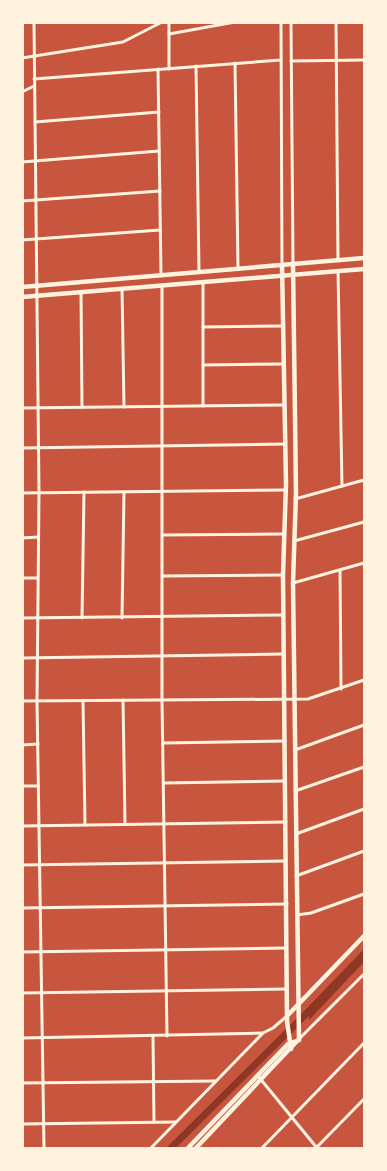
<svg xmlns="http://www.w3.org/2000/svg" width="387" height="1171" font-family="Literata,serif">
<rect width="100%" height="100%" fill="#c8553d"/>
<polygon fill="#8f3625" points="364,949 364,962 309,1020 309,1006"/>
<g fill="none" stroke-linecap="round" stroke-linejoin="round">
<polyline stroke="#8f3625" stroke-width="7" points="171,1148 314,1006"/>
<g stroke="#fff3e0" stroke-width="3">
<polyline points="34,22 39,493 37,701 44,1148"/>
<polyline points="169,22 169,69"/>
<polyline points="281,22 282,265"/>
<polyline points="291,22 293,264"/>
<polyline points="336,22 338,260"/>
<polyline points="169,34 235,22"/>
<polyline points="22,58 123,42 162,22"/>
<polyline points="291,61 364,60"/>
<polyline points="235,63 238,269"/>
<polyline points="196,66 199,272"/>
<polyline points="158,69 161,275"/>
<polyline points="34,79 281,60"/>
<polyline points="22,92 34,86"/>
<polyline points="35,122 159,112"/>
<polyline points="22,162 159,151"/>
<polyline points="22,201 160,191"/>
<polyline points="22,240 160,230"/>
<polyline points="338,271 342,486"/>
<polyline points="203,282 203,406"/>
<polyline points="162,286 162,700 167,1036"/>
<polyline points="122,289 124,407"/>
<polyline points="81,292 82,407"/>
<polyline points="203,327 283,326"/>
<polyline points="203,365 284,364"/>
<polyline points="22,408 284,405"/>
<polyline points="22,448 285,444"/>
<polyline points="22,493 286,490"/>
<polyline points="295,499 364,480"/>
<polyline points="163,535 284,534"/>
<polyline points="22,538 38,537"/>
<polyline points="294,541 364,522"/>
<polyline points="340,570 341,689"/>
<polyline points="163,576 283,575"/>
<polyline points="22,578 37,578"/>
<polyline points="293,583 364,563"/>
<polyline points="22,618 283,615"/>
<polyline points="82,618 84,492"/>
<polyline points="122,618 124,492"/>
<polyline points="22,658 284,654"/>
<polyline points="123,700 125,824"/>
<polyline points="22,701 308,699 364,680"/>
<polyline points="83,701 85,825"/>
<polyline points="163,743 285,741"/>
<polyline points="22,745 38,744"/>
<polyline points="295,750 364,725"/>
<polyline points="164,783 285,781"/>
<polyline points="22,786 38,786"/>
<polyline points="295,791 364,767"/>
<polyline points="22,826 286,822"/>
<polyline points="296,834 364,809"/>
<polyline points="22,865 286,861"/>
<polyline points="296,876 364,851"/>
<polyline points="22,908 287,904"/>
<polyline points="297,915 311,913 364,894"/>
<polyline points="22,952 286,948"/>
<polyline points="22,993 287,989"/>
<polyline points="153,1036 154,1122"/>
<polyline points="22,1038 263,1033"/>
<polyline points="299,1039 364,974"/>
<polyline points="258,1076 317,1148"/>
<polyline points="22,1083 216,1081"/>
<polyline points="22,1124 176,1122"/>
<polyline points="151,1148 263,1033 273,1028 288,1015"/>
<polyline points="262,1148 364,1043"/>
<polyline points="316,1148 364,1099"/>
</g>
<g stroke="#fff3e0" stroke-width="4.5">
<polyline points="293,264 296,493 293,583 299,1040"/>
<polyline points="282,265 286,484 283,575 287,1021 291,1049"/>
<polyline points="22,287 364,258"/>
<polyline points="22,297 364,269"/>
<polyline points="288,1015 364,936"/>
<polyline points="188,1148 288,1044 299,1040"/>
<polyline points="196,1148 298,1040"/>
</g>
</g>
<rect width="387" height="1171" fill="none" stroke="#fff3e0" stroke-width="48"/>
</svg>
